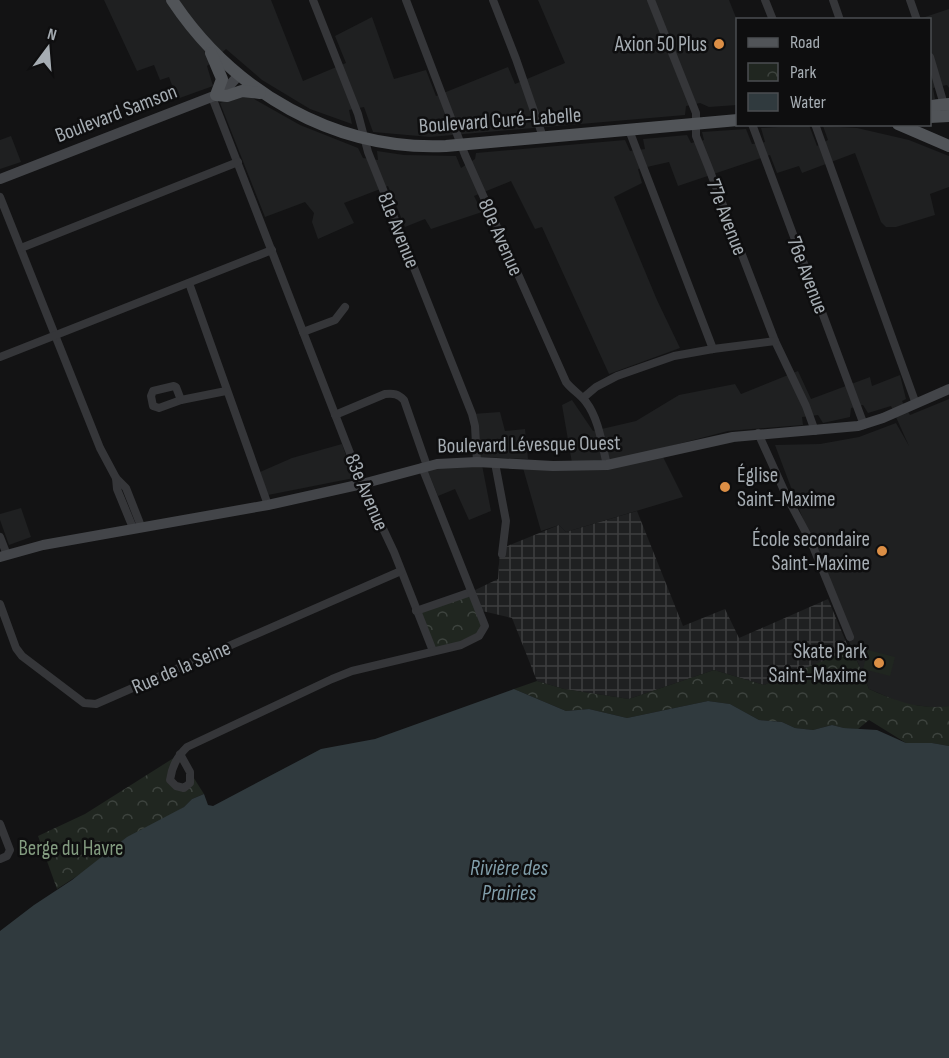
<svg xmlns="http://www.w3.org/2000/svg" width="949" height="1058" font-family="'Sofia Sans Condensed',sans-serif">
<defs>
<pattern id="industrial-grid" width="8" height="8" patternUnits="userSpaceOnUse" patternTransform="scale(1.5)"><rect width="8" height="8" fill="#1f2021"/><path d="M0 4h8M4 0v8" fill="none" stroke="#3d3e3f"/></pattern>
<pattern id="park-crowns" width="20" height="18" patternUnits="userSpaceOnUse" patternTransform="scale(1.5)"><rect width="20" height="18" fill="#202620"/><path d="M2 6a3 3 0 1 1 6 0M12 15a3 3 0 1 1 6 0" fill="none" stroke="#3d433e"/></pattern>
</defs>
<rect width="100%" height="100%" fill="#131314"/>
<g fill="#1f2021">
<polygon points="104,0 271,0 303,81 346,63 335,36 372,17 394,79 426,70 436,96 508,67 515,84 565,63 538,0 729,0 737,20 737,105 709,107 700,103 686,106 685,115 430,137 373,132 364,107 349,110 352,124 310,109 262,80 226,49 207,66 213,86 177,99 169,77 160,80 154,65 137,71"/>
<polygon points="949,9 949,88 947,85 933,88 935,99 930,99 930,20 916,20"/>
<polygon points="247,95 300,125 358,148 363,158 378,160 377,151 404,155 456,156 461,168 475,159 476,153 625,140 630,151 645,149 643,139 687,135 691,143 704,140 702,132 746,129 752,144 765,142 761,128 809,125 817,146 828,140 823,126 857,128 909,140 949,156 949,187 930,194 935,215 896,227 886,227 881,222 855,153 802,173 799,166 777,173 770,155 678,186 669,162 638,169 642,183 614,197 657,300 680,348 609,374 542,227 535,229 511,181 474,196 482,212 431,229 425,219 405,227 388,186 344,203 354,223 318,239 312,222 314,213 305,202 265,217 220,103 236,97"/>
<polygon points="11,136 21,162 0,169 0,140"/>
<polygon points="798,371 811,399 870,377 872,386 900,375 906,399 902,401 910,415 949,399 949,706 939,708 904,704 869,689 850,644 775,445 820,444 859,437 896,423 909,446 891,406 868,413 863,405 851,408 850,417 823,423 818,415 802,417 803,425 728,431 659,449 683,497 566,532 559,525 541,531 523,468 572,463 562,405 572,400 593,431 636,421 679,395 735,384 741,394"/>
<polygon points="500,412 505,431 525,429 528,459 475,457 472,414"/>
<polygon points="342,444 354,478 268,495 260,472 292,458"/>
<polygon points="482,465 491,511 469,520 455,489 438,496 427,469"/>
<polygon points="21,508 31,537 9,545 0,520 0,514"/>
</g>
<polygon fill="url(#industrial-grid)" points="637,511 683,626 725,609 739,638 828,599 849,649 830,659 764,685 714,670 629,699 564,689 537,681 512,618 478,610 471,592 498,579 500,549 559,525 566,532"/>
<g fill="url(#park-crowns)">
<polygon points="471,592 485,626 479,636 433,651 416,611"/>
<path d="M 852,649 L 869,689 C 896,701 919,710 949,706 L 949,746 L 932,743 L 906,743 L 869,720 L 858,729 L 844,728 L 832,725 L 813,730 L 795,728 L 782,722 L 759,720 L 730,704 L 708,701 L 627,718 L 589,709 L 566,711 L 514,689 L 537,681 L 564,689 L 629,699 L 714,670 L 764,685 Z"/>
<polygon points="180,754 170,780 184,788 190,772 204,794 192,799 184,807 57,889 38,836 85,814"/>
</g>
<polygon fill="#202620" points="868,650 895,657 890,676 863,669"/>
<polygon fill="#303a3e" points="514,689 566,711 589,709 627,718 708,701 730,704 759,720 782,722 795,728 813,730 832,725 844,728 877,730 906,743 932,743 949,746 949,1058 0,1058 0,931 34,905 72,880 127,837 184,807 192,799 204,794 208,805 213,806 321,749 375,739"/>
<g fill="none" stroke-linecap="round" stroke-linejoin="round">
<g stroke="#353639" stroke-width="8">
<polyline points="313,0 358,114 368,152 380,182 472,414 475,426 477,462"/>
<path d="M 406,0 L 465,155 L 566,382 C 572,390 580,394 586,402 C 599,419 602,445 607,465"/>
<polyline points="493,0 516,59 543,137"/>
<polyline points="651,0 696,113 696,136 708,166 775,341 806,406 815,431"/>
<polyline points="765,0 773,20"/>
<polyline points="833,0 840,20"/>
<polyline points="910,0 917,20"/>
<polyline points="930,57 945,108"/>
<polyline points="212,97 362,484 394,552 433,651"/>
<polyline points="752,124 864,425"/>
<polyline points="815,124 916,404"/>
<polyline points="629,130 713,349"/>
<polyline points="0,197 100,448 116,478 126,488 141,526"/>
<polyline points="21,248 238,162"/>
<polyline points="189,283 268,505"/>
<polyline points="303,332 335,320 345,307"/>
<polyline points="0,357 272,250"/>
<polygon points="174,386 176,387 181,400 159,408 153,406 151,396 153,391"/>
<polyline points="583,398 596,387 617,376 674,356 713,349 775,341"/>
<polyline points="181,400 226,391"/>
<path d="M 335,415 L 385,394 C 394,393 398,394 404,400 L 427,466"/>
<polyline points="758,433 787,497 812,544 850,637"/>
<polyline points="495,463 506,521 502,554"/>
<polyline points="116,478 117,489 133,528"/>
<polyline points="0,537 7,555"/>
<polyline points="0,604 16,648 22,656 84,703 96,704 401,571"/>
<polyline points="416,611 471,592"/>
<path d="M 180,754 L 190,772 L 190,783 L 184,788 L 176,786 L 170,780 C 172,766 177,757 187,747 L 332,679 L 352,671 L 461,645 L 479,636 L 485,626 L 422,467"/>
<polyline points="0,824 10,850 7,856 0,859"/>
</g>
<g stroke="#434549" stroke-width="10">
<polyline points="0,179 214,96 226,89 239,75"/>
<polyline points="0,557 43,545 268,505 362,484 437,464 477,462 553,466 607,465 733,437 858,426 883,418 949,389"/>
</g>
<g stroke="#515458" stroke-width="12">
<path d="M 172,0 C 233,92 335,151 446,146 L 738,120"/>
<polyline points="211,53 222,79 216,95 227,96 242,91 260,93"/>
<polyline points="930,106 949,104"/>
<polyline points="930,117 949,116"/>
<polyline points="898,124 949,146"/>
</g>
</g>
<g fill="#db8e45" stroke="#0e0e0f" stroke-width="2">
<circle cx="719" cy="44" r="6"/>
<circle cx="725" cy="487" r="6"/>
<circle cx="882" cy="551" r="6"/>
<circle cx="879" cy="663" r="6"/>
</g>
<g text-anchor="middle" stroke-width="5" stroke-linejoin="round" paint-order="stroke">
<g font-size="21" fill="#a6adb3" stroke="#0e0e0f" text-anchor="end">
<text x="707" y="51">Axion 50 Plus</text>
<text x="737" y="482" text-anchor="start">Église<tspan x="737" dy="24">Saint-Maxime</tspan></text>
<text x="870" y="546">École secondaire<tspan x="870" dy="24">Saint-Maxime</tspan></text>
<text x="867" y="658">Skate Park<tspan x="867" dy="24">Saint-Maxime</tspan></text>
</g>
<g font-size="21" fill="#a6adb3" stroke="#0e0e0f">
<text transform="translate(116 113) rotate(-21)" y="7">Boulevard Samson</text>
<text transform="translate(500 120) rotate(-4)" y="7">Boulevard Curé-Labelle</text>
<text transform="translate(727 217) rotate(69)" y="7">77e Avenue</text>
<text transform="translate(399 230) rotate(68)" y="7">81e Avenue</text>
<text transform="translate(501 237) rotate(66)" y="7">80e Avenue</text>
<text transform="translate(808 275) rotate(69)" y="7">76e Avenue</text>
<text transform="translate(529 444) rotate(-1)" y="7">Boulevard Lévesque Ouest</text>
<text transform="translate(367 492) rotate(67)" y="7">83e Avenue</text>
<text transform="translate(181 667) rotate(-23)" y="7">Rue de la Seine</text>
</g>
<g font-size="21" fill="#839c80" stroke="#0e0e0f">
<text x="71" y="855">Berge du Havre</text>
</g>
<g font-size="22" font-style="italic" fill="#819eaa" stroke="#0e0e0f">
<text x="509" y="875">Rivière des<tspan x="509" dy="25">Prairies</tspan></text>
</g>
</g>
<rect x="736" y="18" width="195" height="108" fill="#0e0e0f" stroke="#4b4e51" stroke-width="1.5"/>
<rect x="748" y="38" width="30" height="9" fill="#515458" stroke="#4b4e51" stroke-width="1.5"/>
<text x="790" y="48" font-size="18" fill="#a6adb3">Road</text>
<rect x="748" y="63" width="30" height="18" fill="url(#park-crowns)" stroke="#4b4e51" stroke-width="1.5"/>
<text x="790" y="78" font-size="18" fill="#a6adb3">Park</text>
<rect x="748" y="93" width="30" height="18" fill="#303a3e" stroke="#4b4e51" stroke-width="1.5"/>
<text x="790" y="108" font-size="18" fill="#a6adb3">Water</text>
<g transform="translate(48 48) rotate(16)" stroke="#0e0e0f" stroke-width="4.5" paint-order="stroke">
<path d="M0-4.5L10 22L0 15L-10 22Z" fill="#a6adb3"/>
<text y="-9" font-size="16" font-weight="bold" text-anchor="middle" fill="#a6adb3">N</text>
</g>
</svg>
